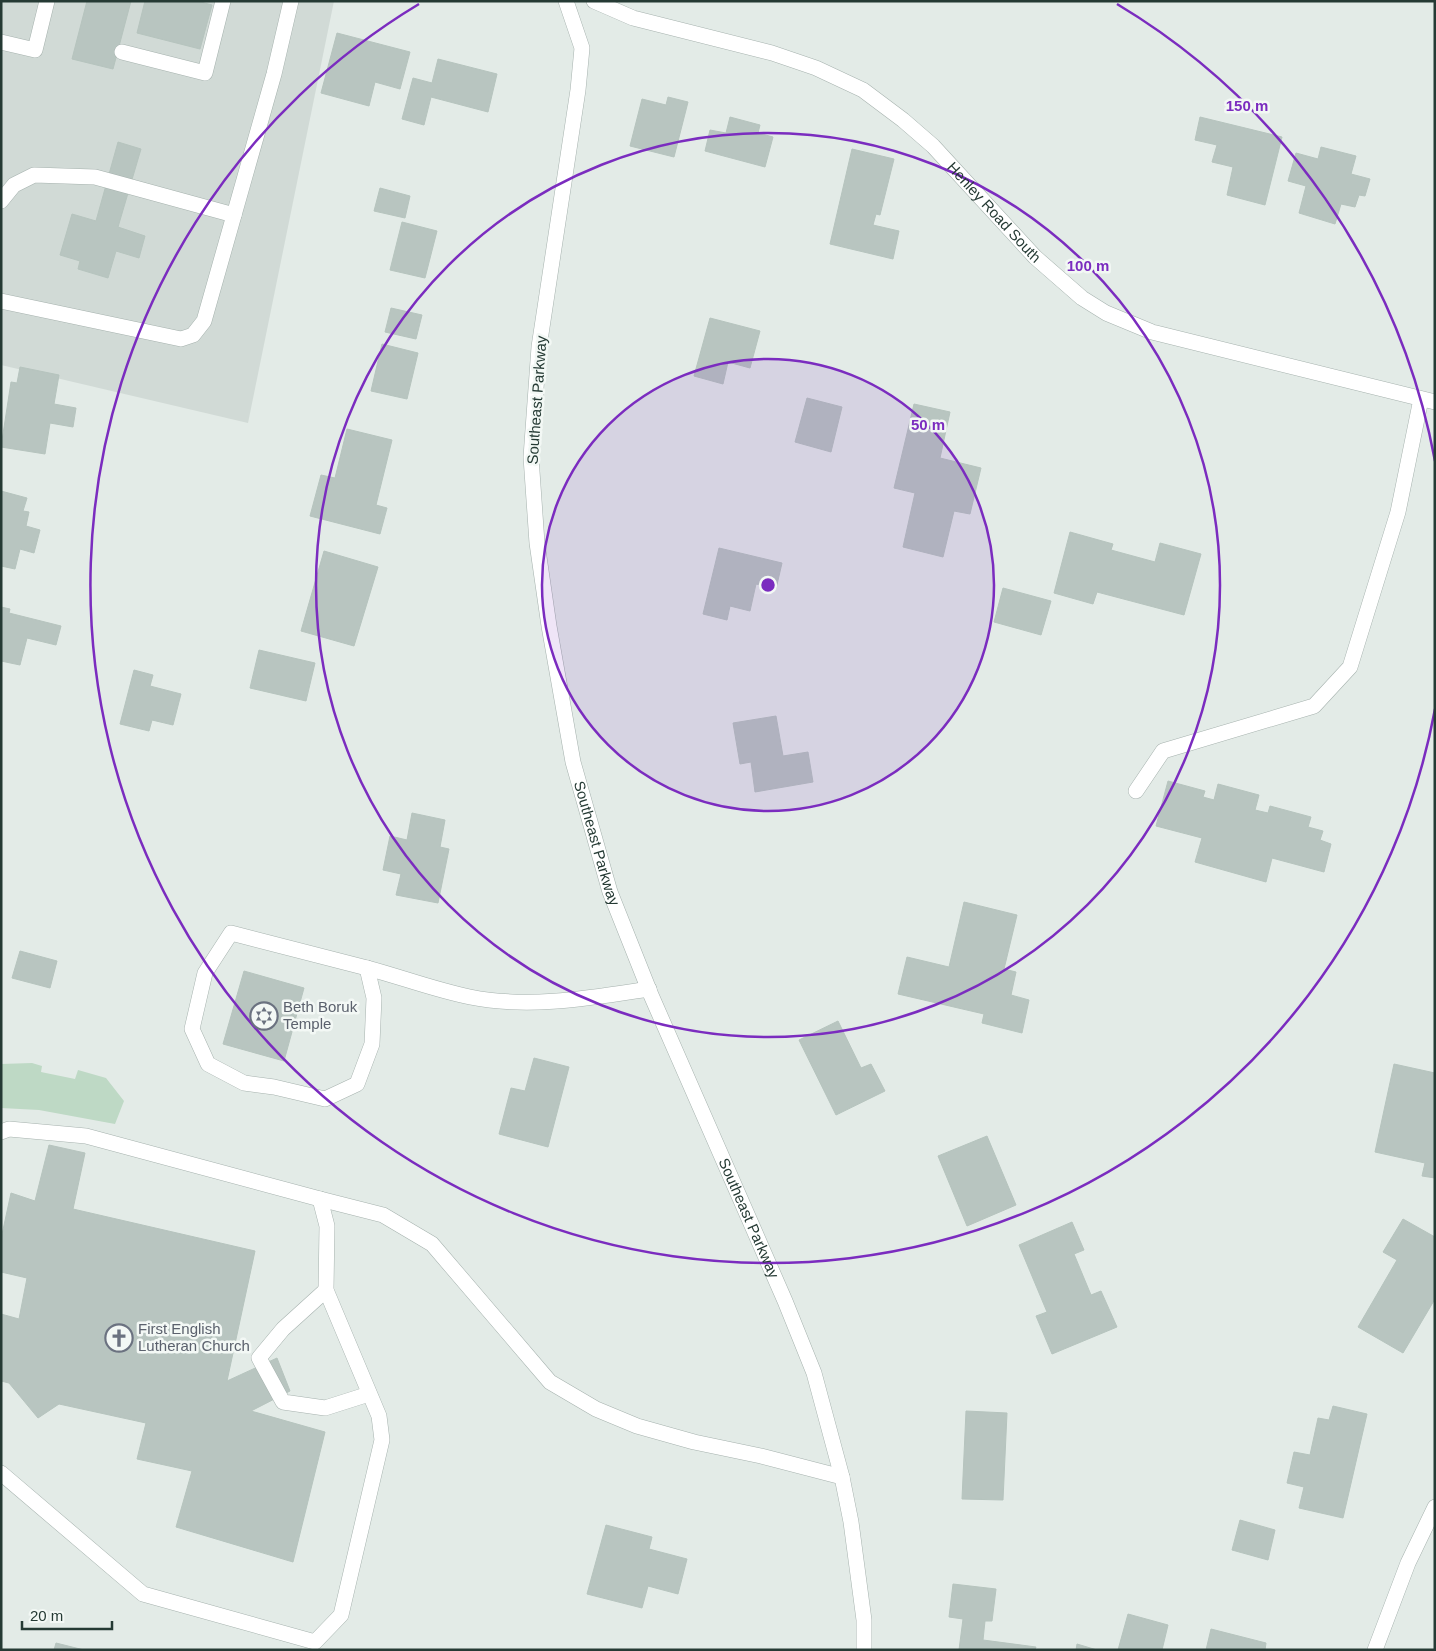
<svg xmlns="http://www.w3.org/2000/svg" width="1436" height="1651" font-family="Arial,sans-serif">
<rect width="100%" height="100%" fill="#e3ebe7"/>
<polygon fill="#d1dad6" points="1,1 334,1 248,423 1,365"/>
<polygon fill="#bed9c5" points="32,1063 42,1066 41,1072 75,1079 78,1070 106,1078 124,1101 115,1124 39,1110 1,1108 1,1064"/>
<g fill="#b8c5c0" stroke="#b6c4be">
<polygon points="87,1 131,1 113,69 72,59"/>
<polygon points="145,1 197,1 212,5 200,49 137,33"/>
<polygon points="337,33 410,52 400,89 375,82 369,106 321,93"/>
<polygon points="438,59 497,74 488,112 431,97 424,125 402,119 413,78 432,83"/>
<polygon points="668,97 688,102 674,157 630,146 642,99 666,105"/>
<polygon points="730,117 760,125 758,133 773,137 765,167 705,151 710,130 726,133"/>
<polygon points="1200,117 1282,137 1265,205 1227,195 1233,167 1212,162 1217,145 1195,140"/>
<polygon points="118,142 141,149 118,227 145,236 139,258 116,251 108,278 78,269 80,261 60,255 72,214 96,221"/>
<polygon points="1321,147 1356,156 1351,174 1370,179 1365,196 1359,195 1355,207 1341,204 1335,224 1299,213 1306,186 1288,181 1296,153 1318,159"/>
<polygon points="852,149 894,159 880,215 876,214 873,225 899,231 893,259 830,244"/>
<polygon points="380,188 410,196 405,218 374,211"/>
<polygon points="402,222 437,231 425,278 390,270"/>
<polygon points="391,308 422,315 416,339 385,332"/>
<polygon points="710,318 760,331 750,368 728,362 723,384 694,376"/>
<polygon points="382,344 418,353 407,399 371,391"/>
<polygon points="20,367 59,375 54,404 76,408 73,427 50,423 45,454 1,447 11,382 17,383"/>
<polygon points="807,398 842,407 831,452 795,442"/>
<polygon points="914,404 950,412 940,458 981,468 970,514 954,511 943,557 903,547 915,493 894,488"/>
<polygon points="347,429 392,440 376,505 387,508 380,534 310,516 321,475 335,478"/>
<polygon points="1,491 27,498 23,511 29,512 26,526 40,530 34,553 20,549 15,569 1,566"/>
<polygon points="1070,532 1113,544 1111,550 1155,562 1160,543 1201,554 1184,615 1097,592 1093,604 1054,593"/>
<polygon points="719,548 782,563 776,589 756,584 750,611 730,606 727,620 703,614"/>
<polygon points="324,551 378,567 354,646 301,631"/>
<polygon points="1003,588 1051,601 1041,635 994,622"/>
<polygon points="1,607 10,609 9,613 61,626 56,645 27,638 20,665 1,661"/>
<polygon points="259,650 315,663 306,701 250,688"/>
<polygon points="134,670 153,675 150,686 181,694 173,725 152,720 149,731 120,724"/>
<polygon points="776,716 783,756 808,752 813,782 755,792 751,762 740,764 733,723"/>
<polygon points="1168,781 1205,791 1203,797 1214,800 1218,784 1259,795 1255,810 1268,813 1270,806 1311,817 1308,827 1323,831 1320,840 1331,844 1324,872 1272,858 1266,882 1195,862 1202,838 1156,826"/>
<polygon points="412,813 445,820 440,847 449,849 438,903 396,895 401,874 383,870 390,836 407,840"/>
<polygon points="964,902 1017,915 1004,969 1016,972 1011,995 1029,1000 1022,1033 982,1023 984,1014 898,994 907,957 949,967"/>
<polygon points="20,951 57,961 50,988 12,978"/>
<polygon points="244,971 304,988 284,1061 223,1044"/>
<polygon points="838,1021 861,1068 871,1064 885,1091 836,1115 799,1040"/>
<polygon points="534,1058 569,1067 548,1147 499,1134 511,1088 525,1091"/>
<polygon points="1394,1064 1435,1073 1435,1178 1422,1176 1425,1163 1375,1152"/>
<polygon points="987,1136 1016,1205 967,1226 938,1156"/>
<polygon points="49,1145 85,1153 73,1209 255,1251 227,1381 277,1358 290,1391 251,1411 325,1432 293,1562 176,1527 192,1471 137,1459 146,1423 59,1404 38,1418 9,1383 1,1381 1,1314 19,1319 27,1278 1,1272 1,1239 11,1193 35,1201"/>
<polygon points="1403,1219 1435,1237 1435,1299 1403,1353 1358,1327 1397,1260 1383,1252"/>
<polygon points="1072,1222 1084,1250 1074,1254 1091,1295 1101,1291 1117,1327 1052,1354 1036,1316 1047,1312 1019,1245"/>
<polygon points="1333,1406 1367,1414 1343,1518 1299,1508 1304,1487 1287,1483 1294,1452 1310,1455 1318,1418 1329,1420"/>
<polygon points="966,1411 1007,1413 1003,1500 962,1499"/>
<polygon points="1240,1520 1275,1530 1268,1560 1232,1550"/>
<polygon points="606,1525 652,1537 649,1549 687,1559 678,1594 648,1586 642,1608 587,1594"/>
<polygon points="953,1584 996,1589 992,1621 985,1621 983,1640 1036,1647 1035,1650 959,1650 963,1619 949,1617"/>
<polygon points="1128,1614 1168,1625 1162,1650 1118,1650"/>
<polygon points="1211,1629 1266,1643 1265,1650 1206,1650"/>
<polygon points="56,1643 84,1650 54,1650"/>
<polygon points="1077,1644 1097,1650 1076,1650"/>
</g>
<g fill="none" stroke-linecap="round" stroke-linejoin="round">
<g stroke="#a6b2ae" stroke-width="16">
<g id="service">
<polyline points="1,42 35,50 47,1"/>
<polyline points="122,52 205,73 223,1"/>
<polyline points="1,201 14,185 34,175 95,177 234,215"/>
<polyline points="1,301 181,339 193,335 204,321 274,74 291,1"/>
<polyline points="1136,791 1163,751 1314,706 1350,667 1398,512 1421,399"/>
<polygon points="231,933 367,968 374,998 372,1044 357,1084 325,1099 274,1087 244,1083 208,1064 192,1029 205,973"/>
<path d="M 367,968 C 401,977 435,990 470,997 C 529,1009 590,998 649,989"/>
<polyline points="1,1132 9,1129 86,1136 320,1199 327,1226 326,1290 379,1416 382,1440 341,1615 315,1642 143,1594 1,1473"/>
<polyline points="320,1199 383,1215 432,1244 550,1382 596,1409 637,1426 694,1442 761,1456 842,1477"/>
<polyline points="326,1290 283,1329 259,1358 283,1402 325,1408 369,1394"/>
</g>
</g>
<g stroke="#a6b2ae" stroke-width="16">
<g id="minor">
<path id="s1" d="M 566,1 L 582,48 L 578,90 L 539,347 L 531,457 L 537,543 L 549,626 L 573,762 L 610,892 L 651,995 L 785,1301 L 814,1373 L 842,1477 L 851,1522 L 864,1620 L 864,1650"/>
<polyline points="1375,1650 1408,1563 1435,1507"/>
</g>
</g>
<g stroke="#a6b2ae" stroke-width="16">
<g id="tertiary">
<path id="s2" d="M 594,1 L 633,18 L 772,53 L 816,68 L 863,90 L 903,120 L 933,146 L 1035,257 L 1082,298 L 1106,313 L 1152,332 L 1435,402"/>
</g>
</g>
<use href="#service" stroke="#fff" stroke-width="15"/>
<use href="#minor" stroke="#fff" stroke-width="15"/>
<use href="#tertiary" stroke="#fff" stroke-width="15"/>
</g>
<circle cx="768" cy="585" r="226" fill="#7b2cbf" fill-opacity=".12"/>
<g fill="none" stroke="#7b2cbf" stroke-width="2.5">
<circle cx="768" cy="585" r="226"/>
<circle cx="768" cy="585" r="452"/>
<path d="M1435 709A678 678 0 1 1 419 4M1117 4A678 678 0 0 1 1435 461"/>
</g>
<defs>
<g id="synagogue-ring" transform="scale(1.4375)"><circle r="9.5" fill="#f3f8f5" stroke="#6b7280" stroke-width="1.5"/><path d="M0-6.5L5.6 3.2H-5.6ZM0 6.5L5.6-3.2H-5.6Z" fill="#6b7280"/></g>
<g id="church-ring" transform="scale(1.4375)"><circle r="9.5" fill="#f3f8f5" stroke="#6b7280" stroke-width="1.5"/><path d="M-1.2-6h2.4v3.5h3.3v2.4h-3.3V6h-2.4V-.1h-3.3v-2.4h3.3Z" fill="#6b7280"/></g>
</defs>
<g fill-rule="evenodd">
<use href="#synagogue-ring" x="264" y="1016"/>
<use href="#church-ring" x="119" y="1338"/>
</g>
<g text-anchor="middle" stroke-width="5" stroke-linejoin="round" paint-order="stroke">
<g font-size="15" fill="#253a34" stroke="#f3f8f5">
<text dy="5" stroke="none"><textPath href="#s2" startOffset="464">Henley Road South</textPath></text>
<text transform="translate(537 400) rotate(-86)" y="5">Southeast Parkway</text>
<text dy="5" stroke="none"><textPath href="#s1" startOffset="855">Southeast Parkway</textPath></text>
<text dy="5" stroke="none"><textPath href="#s1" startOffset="1260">Southeast Parkway</textPath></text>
</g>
<g font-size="15" fill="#5b616d" stroke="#f3f8f5" text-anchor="start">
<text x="283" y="1012">Beth Boruk<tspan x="283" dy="17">Temple</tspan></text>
<text x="138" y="1334">First English<tspan x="138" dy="17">Lutheran Church</tspan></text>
</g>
</g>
<circle cx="768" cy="585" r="8" fill="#7b2cbf" stroke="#f3f8f5" stroke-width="2.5"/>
<g font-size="15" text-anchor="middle" font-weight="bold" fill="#7b2cbf" stroke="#f3f8f5" stroke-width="5" stroke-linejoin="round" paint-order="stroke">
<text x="1247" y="111">150 m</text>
<text x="1088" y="271">100 m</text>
<text x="928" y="430">50 m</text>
</g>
<rect width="1436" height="1651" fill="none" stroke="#253a34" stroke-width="5"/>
<path d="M22 1621v8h90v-8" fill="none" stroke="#253a34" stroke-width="2.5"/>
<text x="30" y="1621" font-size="15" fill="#253a34" stroke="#f3f8f5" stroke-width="4" paint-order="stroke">20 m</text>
</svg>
